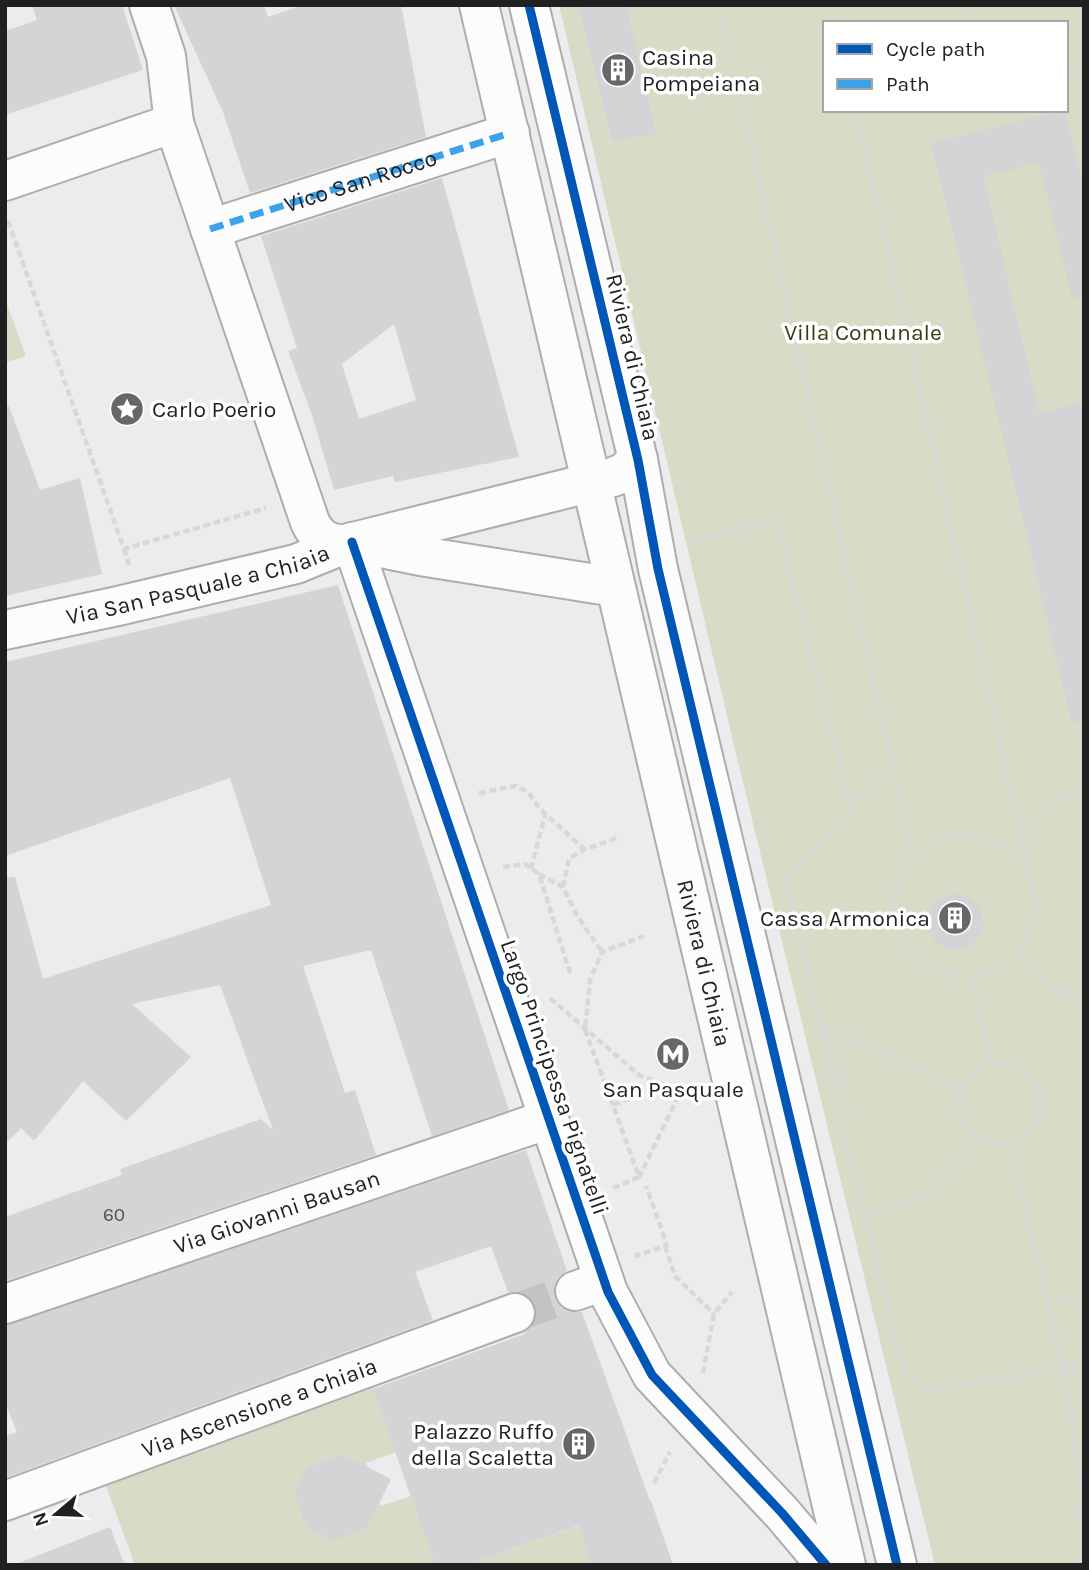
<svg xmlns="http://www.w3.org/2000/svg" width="1089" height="1570" font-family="Karla,sans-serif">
<rect width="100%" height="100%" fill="#eaecee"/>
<g fill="#d7dcc7" fill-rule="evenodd">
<path d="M 559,5 L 1084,5 L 1084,1565 L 935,1565 L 737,758 ZM 825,23 L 1066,23 L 1066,110 L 825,110 Z"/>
<polygon points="5,299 26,356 5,363"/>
<polygon points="373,1388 396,1452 366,1463 367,1467 341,1454 306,1467 294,1493 306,1528 332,1541 379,1502 381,1506 411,1496 435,1565 135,1565 105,1483"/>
<polygon points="651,1500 673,1565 467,1565"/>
</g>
<g fill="#d3d4d6" fill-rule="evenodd">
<polygon points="32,5 122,5 143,70 5,115 5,31 37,20"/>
<polygon points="174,5 264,5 268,17 303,5 401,5 426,137 250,193 223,112"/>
<polygon points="578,5 626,5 656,134 612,141"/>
<polygon points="1065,110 1084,186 1084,297 1072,299 1039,163 984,176 1039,413 1084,402 1084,721 1072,723 931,143"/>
<path d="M 442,178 L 519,457 L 395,482 L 393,476 L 334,490 L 312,415 L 288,351 L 297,348 L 261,236 ZM 394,324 L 416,400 L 359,419 L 342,364 Z"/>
<polygon points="9,406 40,490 80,478 102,574 5,596 5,407"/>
<polygon points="338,585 509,1110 432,1136 371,950 303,966 345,1093 355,1090 376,1155 5,1281 5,1217 122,1175 120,1169 261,1119 273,1130 220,985 132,1004 191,1057 126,1121 83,1081 34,1141 21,1128 5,1144 5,878 15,877 43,979 271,905 230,778 5,856 5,662"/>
<circle cx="955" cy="922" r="28"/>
<polygon points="526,1150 567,1271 558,1277 554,1286 555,1299 561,1308 570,1312 582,1312 673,1565 592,1565 579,1525 467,1565 435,1565 373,1389 522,1335 531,1327 536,1317 535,1305 529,1297 519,1292 508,1292 491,1246 415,1272 433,1320 5,1478 5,1436 17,1432 5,1403 5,1325"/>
<polygon points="341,1454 391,1479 367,1528 332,1541 306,1528 294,1493 306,1467"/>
<polygon points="110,1527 125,1565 19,1565 19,1563"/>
</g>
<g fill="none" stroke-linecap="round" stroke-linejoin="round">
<polyline stroke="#c1c3c5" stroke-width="38" stroke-dasharray="38 19" stroke-linecap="butt" points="515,1313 575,1291"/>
<g stroke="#acadaf" stroke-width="42">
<g id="minor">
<path d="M 149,5 L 166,56 L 174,123 L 310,522 C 317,537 328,545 345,544"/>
<polyline points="529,5 638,460 658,569 897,1565"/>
<polyline points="5,181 174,123"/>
<polyline points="210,229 510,133"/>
<polyline points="352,542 608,1292 652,1375 782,1513 826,1565"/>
<polyline points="361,544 420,556 615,587"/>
<path id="s1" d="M 5,630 L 118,606 L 296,564 L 345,544 L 613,477 L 623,473 L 638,460"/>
<polyline points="575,1291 604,1281"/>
<path id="s2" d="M 5,1304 L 549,1119"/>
<path id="s3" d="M 5,1501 L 515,1313"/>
</g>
</g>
<g stroke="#acadaf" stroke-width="42">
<g id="major">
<path id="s4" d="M 479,5 L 846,1565"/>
</g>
</g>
<g stroke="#d7d8d8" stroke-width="4.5" stroke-dasharray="7 3.5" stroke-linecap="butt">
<polyline points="719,5 913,856"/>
<polyline points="832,5 836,23"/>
<polyline points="967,5 983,23"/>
<polyline points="1066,66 1084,72"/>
<polyline points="856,110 1032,883"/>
<polyline points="8,221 124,549 266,508"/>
<polyline points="693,542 776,519 851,809"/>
<polyline points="124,549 129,565"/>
<polyline points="892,764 786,881 820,1024 836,1056 850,1109 838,1112 866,1218 894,1334 907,1375 924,1390 1013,1377 1084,1363"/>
<polyline points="479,793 516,786 528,792 540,809 584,849"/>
<circle cx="965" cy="906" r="71"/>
<polyline points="1022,842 1059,800 1084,785"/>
<polyline points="503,867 525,864 539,874 571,976"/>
<polyline points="531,869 545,815"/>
<polyline points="539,874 563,887 576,914 602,952"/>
<polyline points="563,887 569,859 583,850 620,837"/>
<polyline points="1021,951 1049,984 1084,1003"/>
<polyline points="971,977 991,1063"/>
<polyline points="550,998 639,1075 681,1091 639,1177"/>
<polyline points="821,1024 961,1090"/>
<polyline points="822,1032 838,1099"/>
<circle cx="1000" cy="1104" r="41"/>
<polyline points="613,1105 585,1030 590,980 602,952 644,936"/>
<polyline points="1010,1143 1063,1368 1080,1477 1078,1520 1084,1542"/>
<polyline points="613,1188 639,1177 613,1105 629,1099"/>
<polyline points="866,1218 930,1193 977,1138"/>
<polyline points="665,1246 675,1276 714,1314"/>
<polyline points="636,1253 637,1256 667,1245 646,1186"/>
<polyline points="1046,1297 1084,1301"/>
<polyline points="1064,1368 1084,1378"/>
<polyline points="703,1373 714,1314 732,1292"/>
<polyline points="654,1483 670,1452"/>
</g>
<use href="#minor" stroke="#fcfcfc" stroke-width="38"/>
<use href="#major" stroke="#fcfcfc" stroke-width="38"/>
<path stroke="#3da2ea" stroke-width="7" stroke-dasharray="14 7" stroke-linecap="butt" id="s5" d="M 210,229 L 510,133"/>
<g stroke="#fff" stroke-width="13">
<g id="cycleway">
<polyline points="529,5 638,460 658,569 897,1565"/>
<polyline points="352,542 608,1292 652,1375 782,1513 826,1565"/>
</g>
</g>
<use href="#cycleway" stroke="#0057b8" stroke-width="9"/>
</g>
<defs>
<g id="building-disc" transform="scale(1.75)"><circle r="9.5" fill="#666769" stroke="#fff"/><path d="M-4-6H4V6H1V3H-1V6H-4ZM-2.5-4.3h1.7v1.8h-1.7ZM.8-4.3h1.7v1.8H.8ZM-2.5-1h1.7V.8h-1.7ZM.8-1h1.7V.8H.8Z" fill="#fff"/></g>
<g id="sight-disc" transform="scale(1.75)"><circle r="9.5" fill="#666769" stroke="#fff"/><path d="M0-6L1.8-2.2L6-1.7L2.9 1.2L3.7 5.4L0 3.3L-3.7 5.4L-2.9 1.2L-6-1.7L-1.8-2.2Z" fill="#fff"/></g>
<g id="metro-disc" transform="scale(1.75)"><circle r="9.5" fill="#666769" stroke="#fff"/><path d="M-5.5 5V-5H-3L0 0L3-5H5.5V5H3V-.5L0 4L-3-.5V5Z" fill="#fff"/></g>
</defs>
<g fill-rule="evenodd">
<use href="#building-disc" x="618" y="70"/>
<use href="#sight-disc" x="127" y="409"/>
<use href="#building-disc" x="955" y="918"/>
<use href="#metro-disc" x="673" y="1054"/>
<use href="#building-disc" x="579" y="1444"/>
</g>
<g text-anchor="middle" stroke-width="7" stroke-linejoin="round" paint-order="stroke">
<g font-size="19" fill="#4d4e50">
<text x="114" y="1221">60</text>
</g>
<g font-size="23" fill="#1f2022" stroke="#fff" text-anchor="start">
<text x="642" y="65">Casina<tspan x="642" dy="26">Pompeiana</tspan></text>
<text x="152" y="417">Carlo Poerio</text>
<text x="930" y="926" text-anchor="end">Cassa Armonica</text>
<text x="673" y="1097" text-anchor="middle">San Pasquale</text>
<text x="554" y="1439" text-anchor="end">Palazzo Ruffo<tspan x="554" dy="26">della Scaletta</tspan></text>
</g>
<g font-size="23" fill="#1f2022" stroke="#fff">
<text dy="8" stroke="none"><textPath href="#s5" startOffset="158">Vico San Rocco</textPath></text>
<text transform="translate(633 357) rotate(77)" y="8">Riviera di Chiaia</text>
<text dy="8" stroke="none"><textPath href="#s1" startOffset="198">Via San Pasquale a Chiaia</textPath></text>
<text dy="8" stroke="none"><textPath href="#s4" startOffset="984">Riviera di Chiaia</textPath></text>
<text transform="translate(555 1077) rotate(71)" y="8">Largo Principessa Pignatelli</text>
<text dy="8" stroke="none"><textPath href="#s2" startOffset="287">Via Giovanni Bausan</textPath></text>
<text dy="8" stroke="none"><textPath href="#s3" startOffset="271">Via Ascensione a Chiaia</textPath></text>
</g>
<g font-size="23" fill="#383d0f" stroke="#fff">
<text x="863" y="340">Villa Comunale</text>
</g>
</g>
<rect width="1089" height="1570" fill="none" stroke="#1f2022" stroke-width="14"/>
<rect x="823" y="21" width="245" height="91" fill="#ffffff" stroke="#a5a6a7" stroke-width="2"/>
<rect x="837" y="44" width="35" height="10" fill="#0057b8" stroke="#a5a6a7" stroke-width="2"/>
<text x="886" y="56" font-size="21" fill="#1f2022">Cycle path</text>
<rect x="837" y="79" width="35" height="10" fill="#3da2ea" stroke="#a5a6a7" stroke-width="2"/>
<text x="886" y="91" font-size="21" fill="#1f2022">Path</text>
<g transform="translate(56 1514) rotate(251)" stroke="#ffffff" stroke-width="5" paint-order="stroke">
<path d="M0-5L12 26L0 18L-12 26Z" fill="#1f2022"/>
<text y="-10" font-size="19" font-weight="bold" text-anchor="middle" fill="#1f2022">N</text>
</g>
</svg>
